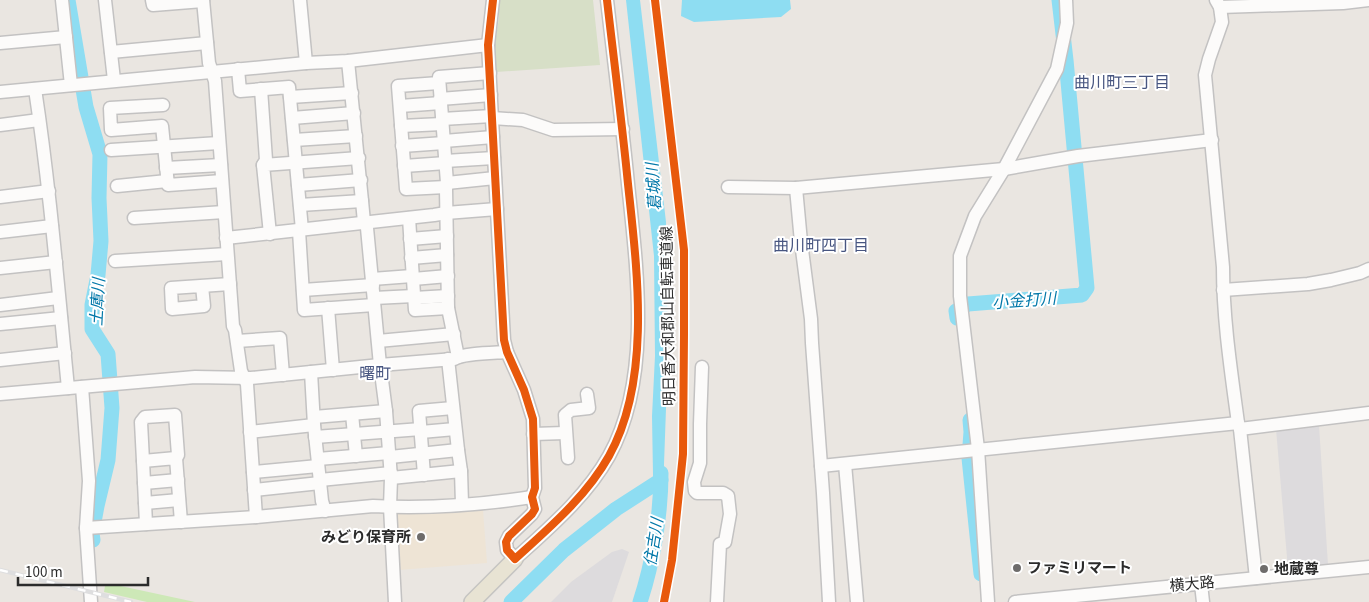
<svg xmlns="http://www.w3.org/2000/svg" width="1369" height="602" font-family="'Source Sans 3','Noto Sans JP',sans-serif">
<rect width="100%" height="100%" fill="#eae6e1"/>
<g fill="#dddbdd">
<polygon points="1319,425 1328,565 1288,569 1276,429"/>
<polygon points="622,549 629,552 612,602 551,602 571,582 612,552"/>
</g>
<polygon fill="#eee4d5" points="483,510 487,563 399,570 394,517 400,512"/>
<polygon fill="#cde8b7" points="116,585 195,602 147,602 104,592 105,586"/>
<polygon fill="#d7dfc7" points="499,0 593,0 600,65 496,72 494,49 499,18"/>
<g fill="#8eddf2">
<polygon points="626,0 640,0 666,222 668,353 663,492 654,492 653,475 652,416 655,356 654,256"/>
<polygon points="682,0 790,0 791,9 781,17 694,22 681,16"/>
</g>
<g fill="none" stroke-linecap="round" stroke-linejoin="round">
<g stroke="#8eddf2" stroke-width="15">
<polyline points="68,0 86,107 100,154 99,198 101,241 98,275 92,305 92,329 108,354 112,408 108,460 97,506 92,533 93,540"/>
<polyline points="957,318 956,311 968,304 1082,295 1087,288 1066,60 1059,0"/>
<polyline points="970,420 971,432 969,458 981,574"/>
<polyline points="511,602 564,550 616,509 661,480"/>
<path d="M 640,602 C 653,563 661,514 661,473"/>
</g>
<g stroke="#c3c2c2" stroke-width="15">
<g id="minor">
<polyline points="62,0 71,85"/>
<polyline points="105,0 114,80"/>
<polyline points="152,0 153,5 203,1"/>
<polyline points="203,0 209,63 215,81 233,326 235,330 241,371 247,384 256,517"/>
<polyline points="300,0 306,63"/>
<path d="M 493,0 L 488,45 L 504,340 L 507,352 L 524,390 L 533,419 L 535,488 L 532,497 L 535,509 L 532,514 L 509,536 L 506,542 L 507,550 L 515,559 C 549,528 586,497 609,456 C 652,379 637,269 628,184 C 622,123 614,61 607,0"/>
<path d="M 1216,0 L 1220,7 L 1222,22 L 1209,59 L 1205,75 L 1223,267 C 1223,319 1231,371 1238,423 L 1240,429 L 1256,578"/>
<polyline points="1220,7 1343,3 1369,0"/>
<polyline points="0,43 66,37"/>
<polyline points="111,52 207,43"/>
<polyline points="348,61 362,201 364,222 367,228 380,365 386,411 391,478 390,507 395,602"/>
<polyline points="238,69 240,91 289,87 302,230"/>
<polyline points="439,83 398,86 406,189 446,187"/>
<path d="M 35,89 C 50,188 58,288 68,388"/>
<polyline points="261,89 266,160 263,165"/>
<polyline points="0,92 306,63 348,61 488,45"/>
<polyline points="290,97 352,93"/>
<polyline points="440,99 491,95"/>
<polyline points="163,105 110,108 111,130 162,126 168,185 222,181"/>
<polyline points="400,106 441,103"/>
<polyline points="292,118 354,113"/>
<polyline points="492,118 523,120 553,130 623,129"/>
<polyline points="442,119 492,116"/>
<polyline points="0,125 39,120"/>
<polyline points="401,126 442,124"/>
<polyline points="294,140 356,136"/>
<polyline points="444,141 493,137"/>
<polyline points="402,146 444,143"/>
<polyline points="111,150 219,143"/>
<polyline points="445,161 494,158"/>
<polyline points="404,166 446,163"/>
<polyline points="166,168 221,165"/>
<polyline points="447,183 495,178"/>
<polyline points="298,185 361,180"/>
<polyline points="117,186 167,181"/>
<polyline points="728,187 796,188 1004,169 1078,156 1212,140"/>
<polyline points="796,188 801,242 811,319 812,343 823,493 829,602"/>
<polyline points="0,197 49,191"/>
<polyline points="300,205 362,201"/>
<polyline points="134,218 224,212"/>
<polyline points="409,218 415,310 448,308"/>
<polyline points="299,231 304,310 374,305"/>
<polyline points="0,232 52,226"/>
<polyline points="270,234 263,165 359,158"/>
<polyline points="226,238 434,215 446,213 497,209"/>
<polyline points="410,239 447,236"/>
<polyline points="411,258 447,255"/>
<polyline points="115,261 227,254"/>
<polyline points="0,268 56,262"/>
<polyline points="372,279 412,276"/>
<polyline points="413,279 448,276"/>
<polyline points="202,286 204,306 172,309 171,288 230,284"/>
<polyline points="303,290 373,285"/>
<polyline points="1223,290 1308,284 1331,280 1360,273 1369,269"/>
<polyline points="374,298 414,296"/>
<polyline points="414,298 448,296"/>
<polyline points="0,305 58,298"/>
<polyline points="328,308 333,370"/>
<polyline points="0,324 61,318"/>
<polyline points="237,341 280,338 283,375"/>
<polyline points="378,341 454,334"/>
<polyline points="458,357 448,308 446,189 447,183 439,77 490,73"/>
<polyline points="448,359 458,450 461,471 462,504"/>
<polyline points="0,360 65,353"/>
<polyline points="702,367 700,424 700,463 694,482 695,491 697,493 723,493 728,496 730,514 725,542 720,544 717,602"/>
<polyline points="311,372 314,425 322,501 325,511"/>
<polyline points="82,387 89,481 86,528 91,602"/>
<path d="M 0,394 L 195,377 L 251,378 L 380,365 L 454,359 C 464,353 493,353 507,352"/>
<polyline points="352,414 356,456"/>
<polyline points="314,417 386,411"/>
<polyline points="1240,429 1369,413"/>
<polyline points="250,432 314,425"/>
<polyline points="421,432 455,429"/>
<polyline points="533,434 565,433"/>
<polyline points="315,437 421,429"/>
<polyline points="390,457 458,450"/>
<polyline points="568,458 565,415 571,410 589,408 587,394"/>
<polyline points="318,459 389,453"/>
<polyline points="143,461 141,422 145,417 175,415 178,455 176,458"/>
<polyline points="845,464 857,602"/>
<path d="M 821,466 C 960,451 1099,438 1238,423"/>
<polyline points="253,472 318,466"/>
<polyline points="424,475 419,411 453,408"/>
<polyline points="391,478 461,471"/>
<polyline points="320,480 391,473"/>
<polyline points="144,483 178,480"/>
<polyline points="254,490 320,483"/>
<polyline points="145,503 179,500"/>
<polyline points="146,524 143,461 176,458 181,522"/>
<path d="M 86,528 L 256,517 L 373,506 C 426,509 480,505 532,497"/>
<polyline points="1201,584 1203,602"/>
<polyline points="988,602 978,449 960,296 960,256 975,216 1004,169 1057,69 1067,23 1066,0"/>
<polyline points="1015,602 1369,567"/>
</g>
</g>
<g stroke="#c5c4c2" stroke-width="18">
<polyline id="major" points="472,602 515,559"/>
</g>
<use href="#minor" stroke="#fcfbfa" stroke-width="12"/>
<use href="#major" stroke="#e8e3d3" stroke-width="15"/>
<g stroke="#dededf" stroke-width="4.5">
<polyline id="rail" points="0,570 131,602"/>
</g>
<use href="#rail" stroke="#fff" stroke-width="2.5" stroke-dasharray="8" stroke-linecap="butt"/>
<g stroke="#fff" stroke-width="11">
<g id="cycleway">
<path d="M 493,0 L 488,45 L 504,340 L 507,352 L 524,390 L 533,419 L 535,488 L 532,497 L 535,509 L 532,514 L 509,536 L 506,542 L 507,550 L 515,559 C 549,528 586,497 609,456 C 652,379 637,269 628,184 C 622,123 614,61 607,0"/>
<polyline points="655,0 684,250 684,334 683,454 672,560 664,602"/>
</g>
</g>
<use href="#cycleway" stroke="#e8590c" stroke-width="8"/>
</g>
<g fill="#6e6c6b" stroke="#fff" stroke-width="2">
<circle cx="421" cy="537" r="5"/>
<circle cx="1017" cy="568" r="5"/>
<circle cx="1264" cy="569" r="5"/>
</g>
<g text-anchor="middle" stroke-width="4" stroke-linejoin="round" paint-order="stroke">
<g font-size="15" fill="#2b2b2b" stroke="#fff">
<text transform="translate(668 316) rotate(-91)" y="5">明日香大和郡山自転車道線</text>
<text transform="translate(1192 584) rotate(-5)" y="5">横大路</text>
</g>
<g font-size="15" font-weight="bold" fill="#2b2b2b" stroke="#fff" text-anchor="start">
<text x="411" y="542" text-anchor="end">みどり保育所</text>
<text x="1027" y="573">ファミリマート</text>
<text x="1274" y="574">地蔵尊</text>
</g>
<g font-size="16" fill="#475580" stroke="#fff">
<text x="1122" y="88">曲川町三丁目</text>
<text x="821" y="251">曲川町四丁目</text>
<text x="375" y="379">曙町</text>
</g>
<g font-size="16" font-style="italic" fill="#0278a9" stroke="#fff">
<text transform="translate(653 187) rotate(-94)" y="6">葛城川</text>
<text transform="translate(1024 300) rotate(-4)" y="6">小金打川</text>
<text transform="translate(97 302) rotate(-87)" y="6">土庫川</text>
<text transform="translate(653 542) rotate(-81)" y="6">住吉川</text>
</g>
</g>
<path d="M18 577v8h130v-8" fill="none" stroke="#2b2b2b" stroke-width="2.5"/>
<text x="25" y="577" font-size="15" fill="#2b2b2b" stroke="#ffffff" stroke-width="4" paint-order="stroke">100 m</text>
</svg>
